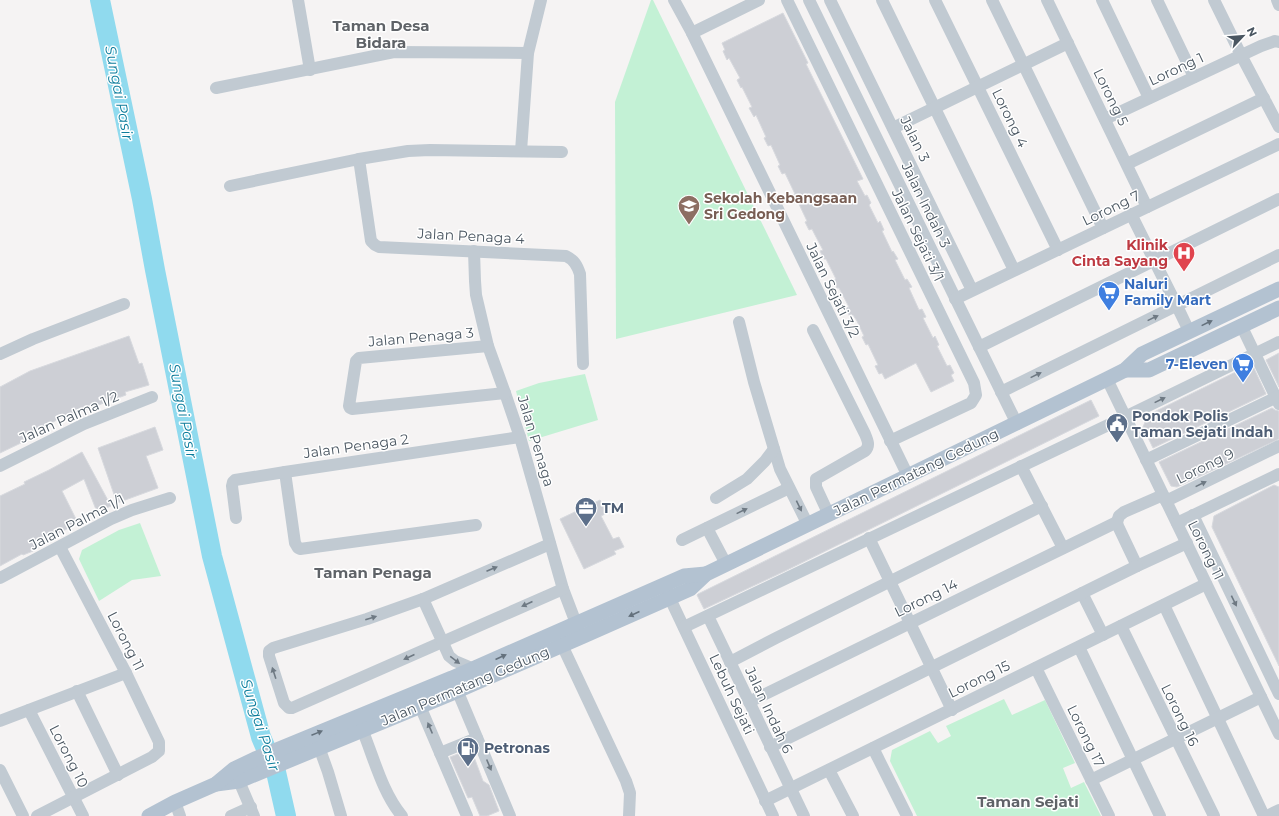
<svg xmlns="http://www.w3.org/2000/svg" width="1279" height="816" font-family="Montserrat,sans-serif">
<rect width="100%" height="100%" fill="#f5f3f3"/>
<g fill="#c3f1d5">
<polygon points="651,0 653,0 797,295 616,339 615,102"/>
<polygon points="585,374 598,420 529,441 516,391 539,383"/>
<polygon points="140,523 161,576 132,580 99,601 79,559 82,550 119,530"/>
<polygon points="1004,699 1012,715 1045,700 1075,763 1063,768 1071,788 1084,782 1101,816 917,816 890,761 892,750 930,731 938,743 951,736 946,726"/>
</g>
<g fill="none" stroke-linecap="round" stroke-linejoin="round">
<polyline stroke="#90daee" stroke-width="20" points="100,0 142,199 155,270 212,556 261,737 276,772 286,816"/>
</g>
<g fill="#cdcfd5" stroke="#d7d9de">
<polygon points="783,13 808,63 806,64 863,179 857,181 865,196 867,195 871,203 869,205 878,223 880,221 884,230 882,231 892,252 893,251 898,259 895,260 905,280 907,279 912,287 909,288 919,310 922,309 926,317 923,318 933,338 935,336 939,345 937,346 947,366 950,365 954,373 951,375 954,381 931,392 916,363 885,379 882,373 879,374 875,366 878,365 868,344 866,345 862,337 864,336 857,321 853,315 850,317 846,308 849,307 839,288 837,288 833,280 836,279 826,259 824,259 820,251 823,250 815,235 812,229 809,230 805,222 807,221 798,202 796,203 792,195 795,194 785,173 782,174 778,166 780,165 771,145 768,146 764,138 766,137 756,115 754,117 749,108 752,107 742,87 741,88 737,80 740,78 729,58 727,60 723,51 725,50 722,43"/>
<polygon points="129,336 139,364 142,363 149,385 125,392 126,395 68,416 67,414 22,440 23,442 0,453 0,387 30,371"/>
<polygon points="1279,353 1279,387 1266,360"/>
<polygon points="1252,364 1266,394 1153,448 1143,427 1148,415"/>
<polygon points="1091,400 1099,416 785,571 704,609 697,595 698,594"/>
<polygon points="1272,408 1275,410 1279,411 1279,439 1177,487 1171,486 1159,462"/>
<polygon points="155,427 163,450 146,456 158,488 117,503 98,448"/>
<polygon points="82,452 111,506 97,512 84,479 62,491 78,523 46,540 47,542 32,550 33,551 23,555 22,554 0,566 0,496 25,484 24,482 49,470"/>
<polygon points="1274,485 1279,487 1279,666 1212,527 1214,516"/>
<polygon points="600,500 607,513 601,516 613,539 619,537 624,547 614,551 616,554 584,569 560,519"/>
<polygon points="471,749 483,781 489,785 499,811 487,816 480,816 472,797 468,798 450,757"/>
</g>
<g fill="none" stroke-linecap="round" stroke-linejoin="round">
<g stroke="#c1cad2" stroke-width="12">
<polyline points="298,0 310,70"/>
<polyline points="674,0 692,33"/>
<polyline points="759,0 692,33 908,476"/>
<polyline points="787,0 974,383 976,395 971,403 890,441"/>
<polyline points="809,0 1017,424"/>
<polyline points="830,0 972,290"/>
<polyline points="882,0 1014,270"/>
<polyline points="935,0 1058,250"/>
<polyline points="992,0 1103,228"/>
<polyline points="1047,0 1147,207"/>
<polyline points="1102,0 1149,98"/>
<polyline points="1157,0 1194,77"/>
<polyline points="1214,0 1241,55 1279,127"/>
<polyline points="1277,0 1279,5"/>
<polyline points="216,88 394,52 528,53"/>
<polyline points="1105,119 1261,46 1275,41 1279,42"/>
<polyline points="893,128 1068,43"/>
<polyline points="521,151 528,53 541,0"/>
<polyline points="359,159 408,151 430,150 562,152"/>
<polyline points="1127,164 1264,98"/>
<path d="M 230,186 L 359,159 L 371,241 L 375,245 L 379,247 L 566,256 C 574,260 577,265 580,274 L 583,364"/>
<polyline points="1131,214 1177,306 1189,331"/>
<polyline points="474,251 475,281 476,295 488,346 505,393 520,437 563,589 579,631"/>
<polyline points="955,299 1279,144"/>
<polyline points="739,322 754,382 780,469 808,525"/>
<polyline points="1241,325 1279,404"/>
<path d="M 813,330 L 865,434 C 868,441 870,446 865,451 L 816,479 L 816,487 L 829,515"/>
<polyline points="488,346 359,358 356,361 349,406 350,408 352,409 505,393"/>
<polyline points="979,347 1279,199"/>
<polyline points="0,354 33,339 124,304"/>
<polyline points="1107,379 1279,734"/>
<polyline points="1001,392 1279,255"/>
<polyline points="1146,460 1279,396"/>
<polyline points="0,466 84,424 152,397"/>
<polyline points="1021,466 1063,548"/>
<polyline points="285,472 295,543 298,548 300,549 476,525"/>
<polyline points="1163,495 1124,512 1119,516 1117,522 1118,526 1137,566 1187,543"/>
<polyline points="716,498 747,479 765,461 774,449"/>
<polyline points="1166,501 1279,446"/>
<polyline points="1193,515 1279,694"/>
<polyline points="236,518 232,486 233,482 235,480 285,472 520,437"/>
<polyline points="1177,523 1279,474"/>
<polyline points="707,528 726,564"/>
<polyline points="869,538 952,710"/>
<polyline points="682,540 789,488"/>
<polyline points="550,544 423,599 367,619 273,648 269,651 269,656 284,703 289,708 292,708 563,589"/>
<polyline points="0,578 111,519 132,510 170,498"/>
<polyline points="666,590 773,816"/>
<polyline points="1082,593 1103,635"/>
<polyline points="423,599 449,656 455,661 474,669"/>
<polyline points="1164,605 1264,816"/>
<polyline points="708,616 804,816"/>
<polyline points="1121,626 1214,816"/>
<polyline points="684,627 1125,417 1279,342"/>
<polyline points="562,645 626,781 630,793 629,816"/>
<polyline points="1079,647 1160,816"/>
<polyline points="730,662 776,638 1042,506"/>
<polyline points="1036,668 1109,816"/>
<polyline points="457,690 510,816"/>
<polyline points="77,691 118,775"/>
<polyline points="749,702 1117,522"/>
<polyline points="420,706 467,816"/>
<polyline points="29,710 83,816"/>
<polyline points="0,721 126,673"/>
<path d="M 362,729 C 374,758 382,792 402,816"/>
<polyline points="319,747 328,772 341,816"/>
<polyline points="770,747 1137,566"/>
<polyline points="873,748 907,816"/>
<polyline points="440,753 477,738"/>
<polyline points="0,770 23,816"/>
<polyline points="829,770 853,816"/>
<polyline points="1091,780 1261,697"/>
<polyline points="239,781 254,816"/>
<polyline points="765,801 1206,584"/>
<polyline points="175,802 180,816"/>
<polyline points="37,816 152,757 159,751 159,742 126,673 60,547"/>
<polyline points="231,816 251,807"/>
<polyline points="1267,816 1279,810"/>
</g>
<g stroke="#b3c2d1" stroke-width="15">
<polyline points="1125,370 1149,370 1279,308"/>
<polyline points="216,784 239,781 450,694 581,637 690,589 706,574 1107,379 1125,370 1142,354 1279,289"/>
<polyline points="149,816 175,802 216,784 234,769 255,759 452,678 684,576 706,574"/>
</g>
</g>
<defs><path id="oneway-solid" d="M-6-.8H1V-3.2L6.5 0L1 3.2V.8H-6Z"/></defs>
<g fill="#6e7983">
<use href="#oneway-solid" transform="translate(1153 318) rotate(-26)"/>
<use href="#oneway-solid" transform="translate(1036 375) rotate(-26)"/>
<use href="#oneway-solid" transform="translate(1160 400) rotate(-26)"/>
<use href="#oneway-solid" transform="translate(1201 484) rotate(-26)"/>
<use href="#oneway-solid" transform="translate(799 506) rotate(64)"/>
<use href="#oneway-solid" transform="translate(742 511) rotate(-26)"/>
<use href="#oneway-solid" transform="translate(492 569) rotate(-23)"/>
<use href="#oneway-solid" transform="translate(1234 601) rotate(64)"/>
<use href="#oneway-solid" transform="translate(527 604) rotate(156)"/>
<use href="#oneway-solid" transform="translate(371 618) rotate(-18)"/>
<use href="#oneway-solid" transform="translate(409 657) rotate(156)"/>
<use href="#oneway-solid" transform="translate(455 660) rotate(37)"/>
<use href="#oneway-solid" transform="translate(274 673) rotate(-108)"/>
<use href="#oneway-solid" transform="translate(430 728) rotate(-113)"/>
<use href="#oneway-solid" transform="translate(489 765) rotate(67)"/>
</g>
<g fill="#64717d">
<use href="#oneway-solid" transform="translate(1207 323) rotate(-26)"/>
<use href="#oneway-solid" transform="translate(634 614) rotate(156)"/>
<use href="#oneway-solid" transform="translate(501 657) rotate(-24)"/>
<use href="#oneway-solid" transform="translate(317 733) rotate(-22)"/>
</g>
<defs>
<g id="school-pin" transform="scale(1.15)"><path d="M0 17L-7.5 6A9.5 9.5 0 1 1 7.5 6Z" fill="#8d6e63" stroke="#fff"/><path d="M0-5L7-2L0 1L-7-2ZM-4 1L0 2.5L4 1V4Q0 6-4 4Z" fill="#fff"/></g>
<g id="hospital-pin" transform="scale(1.15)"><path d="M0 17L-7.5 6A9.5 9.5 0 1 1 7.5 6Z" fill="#e0444e" stroke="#fff"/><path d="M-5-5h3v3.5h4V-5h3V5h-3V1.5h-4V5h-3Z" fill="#fff"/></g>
<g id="supermarket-pin" transform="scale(1.15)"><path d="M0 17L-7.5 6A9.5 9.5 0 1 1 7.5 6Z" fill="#3f7fe0" stroke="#fff"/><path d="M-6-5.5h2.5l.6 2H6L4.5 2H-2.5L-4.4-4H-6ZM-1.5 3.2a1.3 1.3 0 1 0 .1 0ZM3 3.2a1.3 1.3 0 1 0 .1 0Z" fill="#fff"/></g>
<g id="civic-pin" transform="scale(1.15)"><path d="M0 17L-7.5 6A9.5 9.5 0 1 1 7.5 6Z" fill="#5c6f8a" stroke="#fff"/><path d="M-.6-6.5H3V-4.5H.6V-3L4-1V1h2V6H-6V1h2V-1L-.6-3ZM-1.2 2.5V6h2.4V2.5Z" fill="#fff"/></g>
<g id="office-pin" transform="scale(1.15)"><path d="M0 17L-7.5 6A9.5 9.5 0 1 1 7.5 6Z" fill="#5c6f8a" stroke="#fff"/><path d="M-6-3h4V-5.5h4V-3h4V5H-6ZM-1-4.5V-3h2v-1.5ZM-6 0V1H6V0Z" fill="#fff"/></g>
<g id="fuel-pin" transform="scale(1.15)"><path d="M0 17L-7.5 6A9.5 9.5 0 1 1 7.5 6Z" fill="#5c6f8a" stroke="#fff"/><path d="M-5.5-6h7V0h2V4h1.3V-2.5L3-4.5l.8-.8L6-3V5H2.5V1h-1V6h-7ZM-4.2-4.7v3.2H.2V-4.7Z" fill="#fff"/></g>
</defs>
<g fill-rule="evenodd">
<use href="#school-pin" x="689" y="206"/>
<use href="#hospital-pin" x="1184" y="253"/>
<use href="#supermarket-pin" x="1109" y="292"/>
<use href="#supermarket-pin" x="1243" y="364"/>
<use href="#civic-pin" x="1117" y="424"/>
<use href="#office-pin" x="586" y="508"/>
<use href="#fuel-pin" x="468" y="748"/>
</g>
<g text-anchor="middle" stroke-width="3" stroke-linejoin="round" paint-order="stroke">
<g font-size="14" fill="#4a5661" stroke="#fff">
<text transform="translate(1176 69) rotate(-25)" y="5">Lorong 1</text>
<text transform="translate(1111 97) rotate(64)" y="5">Lorong 5</text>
<text transform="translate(1010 118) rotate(64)" y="5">Lorong 4</text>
<text transform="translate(915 139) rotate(64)" y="5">Jalan 3</text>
<text transform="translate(926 205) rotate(64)" y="5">Jalan Indah 3</text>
<text transform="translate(1111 208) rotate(-26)" y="5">Lorong 7</text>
<text transform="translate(918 235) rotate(64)" y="5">Jalan Sejati 3/1</text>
<text transform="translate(471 236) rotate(3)" y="5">Jalan Penaga 4</text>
<text transform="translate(833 290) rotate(64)" y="5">Jalan Sejati 3/2</text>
<text transform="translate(421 337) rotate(-5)" y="5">Jalan Penaga 3</text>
<text transform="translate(69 417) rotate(-24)" y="5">Jalan Palma 1/2</text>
<text transform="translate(536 441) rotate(73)" y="5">Jalan Penaga</text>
<text transform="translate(356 446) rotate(-8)" y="5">Jalan Penaga 2</text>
<text transform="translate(1205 466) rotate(-26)" y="5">Lorong 9</text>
<text transform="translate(916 472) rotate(-26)" y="5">Jalan Permatang Gedung</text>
<text transform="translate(77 522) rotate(-27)" y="5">Jalan Palma 1/1</text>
<text transform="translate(1206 550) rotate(64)" y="5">Lorong 11</text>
<text transform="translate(926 598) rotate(-26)" y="5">Lorong 14</text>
<text transform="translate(126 641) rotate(63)" y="5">Lorong 11</text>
<text transform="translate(979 679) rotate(-26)" y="5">Lorong 15</text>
<text transform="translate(465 686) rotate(-23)" y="5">Jalan Permatang Gedung</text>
<text transform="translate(732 694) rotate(65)" y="5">Lebuh Sejati</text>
<text transform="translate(769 710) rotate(65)" y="5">Jalan Indah 6</text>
<text transform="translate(1180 715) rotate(64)" y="5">Lorong 16</text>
<text transform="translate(1086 736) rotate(64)" y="5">Lorong 17</text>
<text transform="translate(69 756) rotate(63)" y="5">Lorong 10</text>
</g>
<g font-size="14" font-weight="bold" fill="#785e54" stroke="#fff" text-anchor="start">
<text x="704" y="203">Sekolah Kebangsaan<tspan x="704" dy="16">Sri Gedong</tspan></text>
</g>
<g font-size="14" font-weight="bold" fill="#be3a42" stroke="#fff" text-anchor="end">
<text x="1168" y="250">Klinik<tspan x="1168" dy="16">Cinta Sayang</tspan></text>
</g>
<g font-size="14" font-weight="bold" fill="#366cbe" stroke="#fff" text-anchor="start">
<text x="1124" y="289">Naluri<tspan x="1124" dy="16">Family Mart</tspan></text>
<text x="1228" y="369" text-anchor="end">7-Eleven</text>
</g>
<g font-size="14" font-weight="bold" fill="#4e5e75" stroke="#fff" text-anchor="start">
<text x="1132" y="421">Pondok Polis<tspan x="1132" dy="16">Taman Sejati Indah</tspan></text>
<text x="602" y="513">TM</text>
<text x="484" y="753">Petronas</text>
</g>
<g font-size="15" font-weight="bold" fill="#5f6368" stroke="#fff">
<text x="381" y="31">Taman Desa<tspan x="381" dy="17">Bidara</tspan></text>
<text x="373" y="578">Taman Penaga</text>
<text x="1028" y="807">Taman Sejati</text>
</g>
<g font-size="15" font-style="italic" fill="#0c7c9b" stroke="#fff">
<text transform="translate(119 93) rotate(79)" y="5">Sungai Pasir</text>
<text transform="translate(183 411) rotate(79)" y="5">Sungai Pasir</text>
<text transform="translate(260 725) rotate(72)" y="5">Sungai Pasir</text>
</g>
</g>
<g transform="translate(1243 36) rotate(64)" stroke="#ffffff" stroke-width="3" paint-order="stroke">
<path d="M0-3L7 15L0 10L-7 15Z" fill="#4a5661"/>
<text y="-6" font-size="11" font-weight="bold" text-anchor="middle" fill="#4a5661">N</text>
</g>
</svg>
